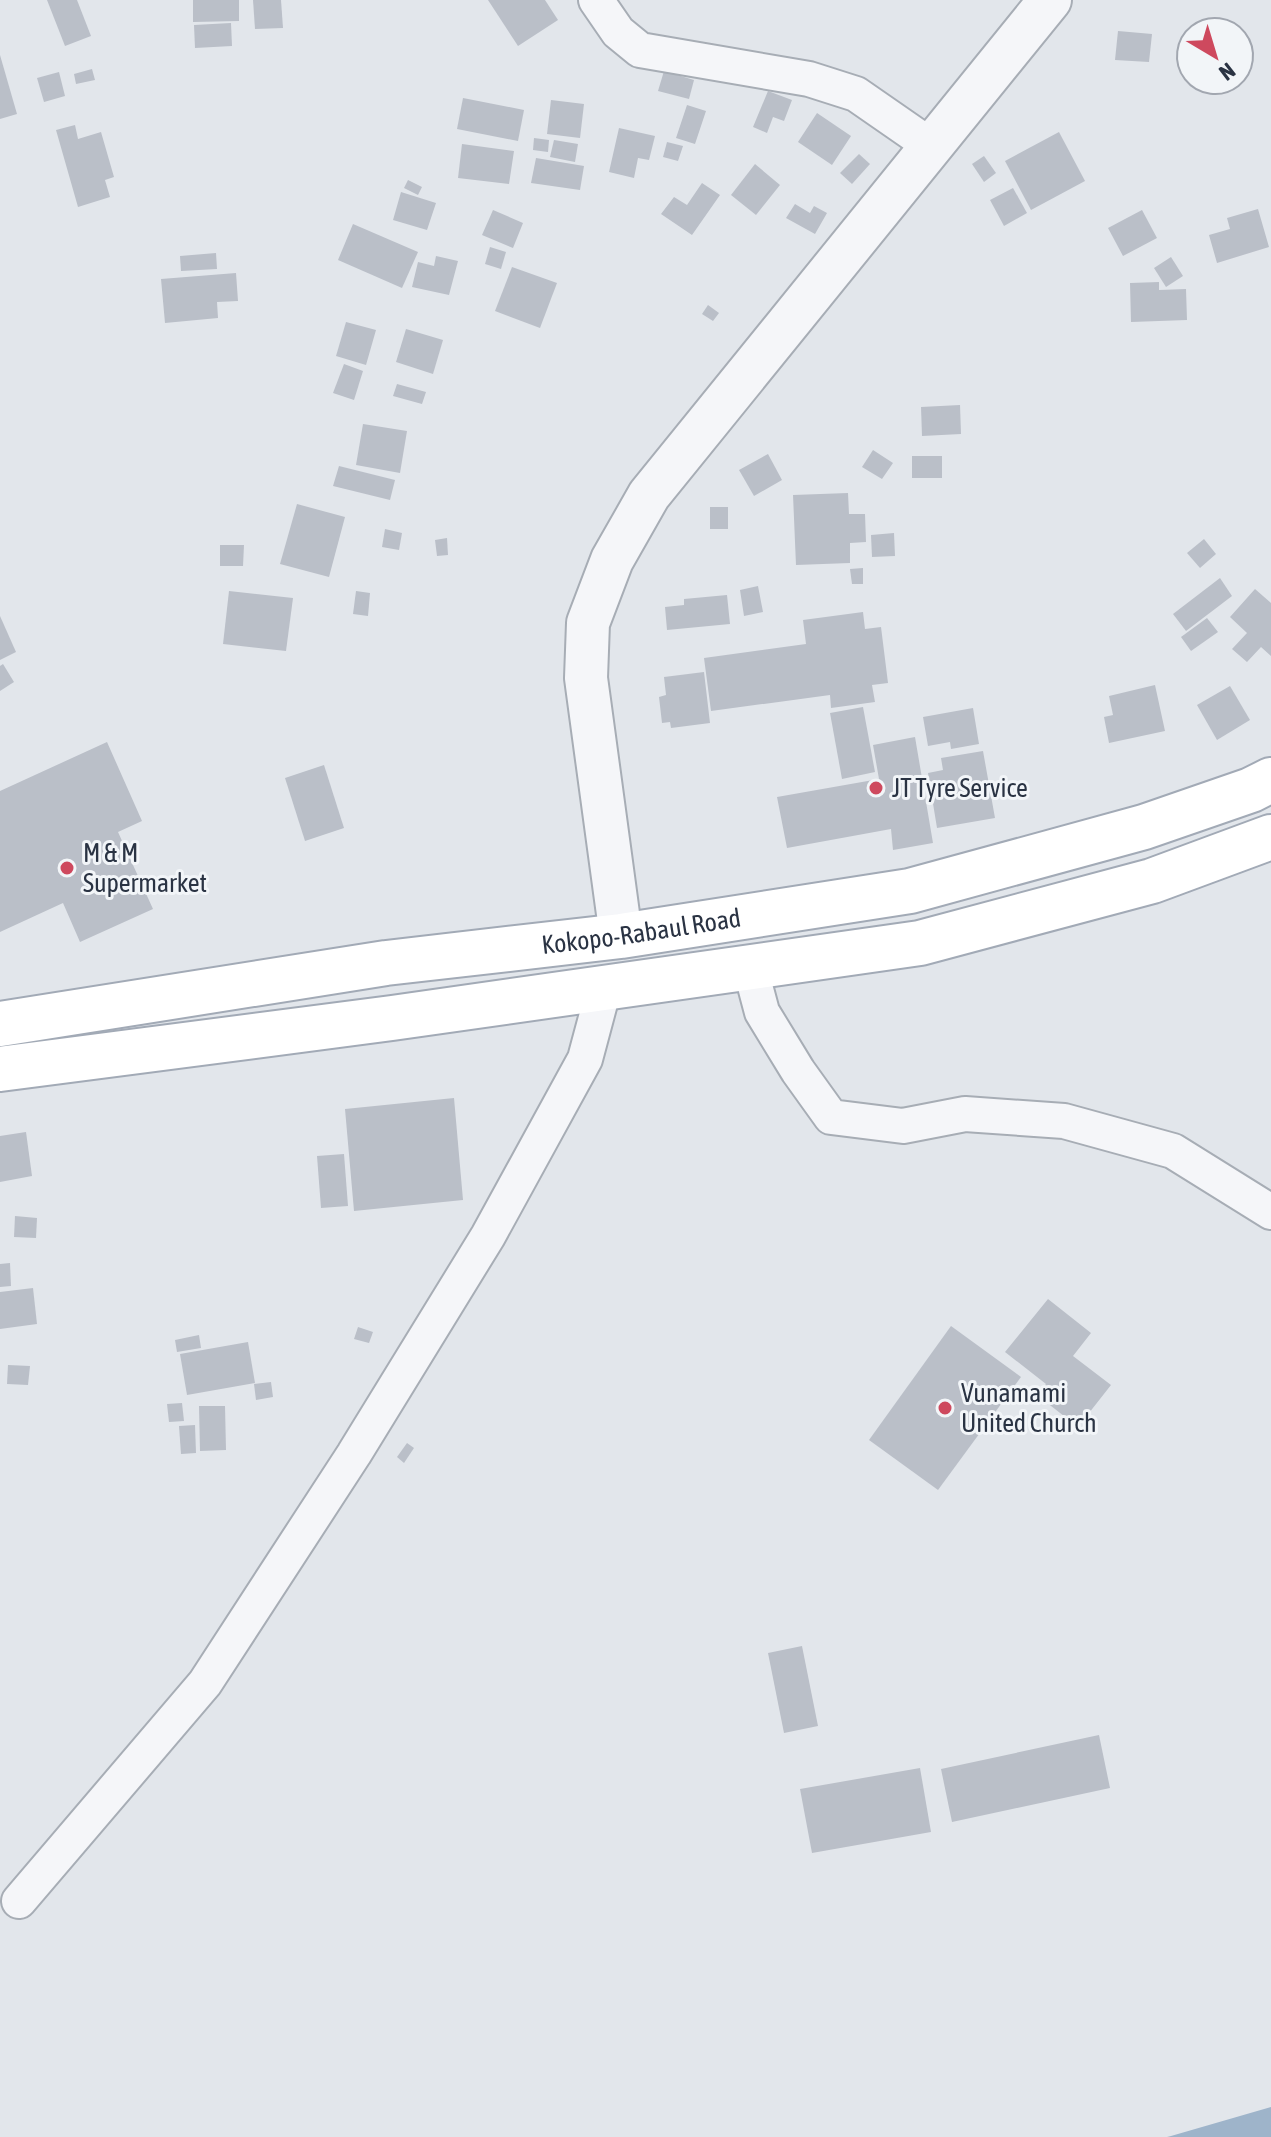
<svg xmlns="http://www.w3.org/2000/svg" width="1271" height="2137" font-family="'Asap Condensed',sans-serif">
<rect width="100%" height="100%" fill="#e2e6eb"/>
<polygon fill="#9eb4ca" points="1271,2107 1271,2137 1167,2137 1171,2136"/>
<g fill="#babfc8">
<polygon points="47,0 77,0 91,36 65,46"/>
<polygon points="193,0 239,0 239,21 193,22"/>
<polygon points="253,0 281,0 283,28 255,29"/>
<polygon points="488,0 545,0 558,20 518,46"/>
<polygon points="231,23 232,46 195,48 194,25"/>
<polygon points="1118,31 1152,34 1149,62 1115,60"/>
<polygon points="0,55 17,114 0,119"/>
<polygon points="92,69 95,80 76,84 74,74"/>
<polygon points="664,71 694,80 689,99 658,91"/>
<polygon points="59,72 65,96 44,102 37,78"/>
<polygon points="768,91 792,100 784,121 773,117 767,133 753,127"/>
<polygon points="463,98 524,110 518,141 457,129"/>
<polygon points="551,100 584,104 580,138 547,134"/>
<polygon points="687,105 706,111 695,144 676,138"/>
<polygon points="817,113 851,136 832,165 798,142"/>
<polygon points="75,125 78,139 101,132 114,177 105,180 110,197 78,207 56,130"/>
<polygon points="619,128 655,136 649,160 638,158 634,178 609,172"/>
<polygon points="1059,132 1085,181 1031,210 1005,161"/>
<polygon points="534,138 549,140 548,152 533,150"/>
<polygon points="554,140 578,144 575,162 550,157"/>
<polygon points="667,142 683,146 678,161 663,157"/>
<polygon points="462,144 514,151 509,184 458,178"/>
<polygon points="859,154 870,164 852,184 840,173"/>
<polygon points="984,156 996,173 984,182 972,164"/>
<polygon points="536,158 584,166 580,190 531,183"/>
<polygon points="755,164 780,185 756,215 731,195"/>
<polygon points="408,180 422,187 418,195 404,188"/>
<polygon points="702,183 720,195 692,235 661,214 674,197 687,205"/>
<polygon points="1013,188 1027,213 1004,226 990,200"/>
<polygon points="401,192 436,203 427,230 393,220"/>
<polygon points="795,204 810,213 814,206 827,213 815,234 786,218"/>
<polygon points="1258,209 1269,247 1217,263 1209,235 1230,229 1227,218"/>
<polygon points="493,210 523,223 513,248 482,235"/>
<polygon points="1142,210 1157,238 1123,256 1108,228"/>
<polygon points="353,224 418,252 402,288 338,260"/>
<polygon points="490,247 506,252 501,269 485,264"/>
<polygon points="216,253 217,269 181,271 180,256"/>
<polygon points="436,256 458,261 449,295 412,287 418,262 434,266"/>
<polygon points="1171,257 1183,276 1166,287 1154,268"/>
<polygon points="512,267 557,283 540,328 495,311"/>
<polygon points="236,273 238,301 217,302 218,318 165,323 161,279"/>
<polygon points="1159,282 1159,290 1186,289 1187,320 1131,322 1130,283"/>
<polygon points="708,305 719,313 713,321 702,314"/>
<polygon points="346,322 376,330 366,365 336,356"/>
<polygon points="406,329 443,340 433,374 396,362"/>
<polygon points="344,364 363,371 354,400 333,393"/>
<polygon points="397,384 426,392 422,404 393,396"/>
<polygon points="960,405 961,434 922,436 921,407"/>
<polygon points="363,424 407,431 400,473 356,465"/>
<polygon points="873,450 893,463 882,479 862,467"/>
<polygon points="768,454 782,480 754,496 739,470"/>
<rect x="912" y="456" width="30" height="22"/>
<polygon points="339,466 395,480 390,500 333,486"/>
<polygon points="848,493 849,514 865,514 866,542 850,543 850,563 796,565 793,495"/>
<polygon points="297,504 345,517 329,577 280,564"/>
<rect x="710" y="507" width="18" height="22"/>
<polygon points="385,529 402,533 399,550 382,547"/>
<polygon points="894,533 895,556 872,557 871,535"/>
<polygon points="447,538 448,555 437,556 435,540"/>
<polygon points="1204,539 1216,554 1200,568 1187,553"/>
<polygon points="220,545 244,545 243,566 220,566"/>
<polygon points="863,568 863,584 852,584 850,569"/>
<polygon points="1220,578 1232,596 1186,631 1173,614"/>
<polygon points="758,586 763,612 744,616 740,590"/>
<polygon points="1255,589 1271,603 1271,656 1261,647 1247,662 1232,649 1247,633 1230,617"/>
<polygon points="229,591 293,598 286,651 223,644"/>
<polygon points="356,591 370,593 368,616 353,614"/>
<polygon points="727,595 730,624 667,630 665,607 684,605 684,599"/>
<polygon points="863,612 865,629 881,627 888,683 872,685 875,702 831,708 830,695 711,711 704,658 806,644 803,620"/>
<polygon points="0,616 16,652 0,660"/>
<polygon points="1207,618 1218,632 1191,651 1181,637"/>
<polygon points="3,664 14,682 0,691 0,666"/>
<polygon points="704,672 710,723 671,728 670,722 662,723 659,697 666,695 664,677"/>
<polygon points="1155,685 1165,731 1109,743 1104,717 1113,715 1109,696"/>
<polygon points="1230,686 1250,720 1217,740 1197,705"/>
<polygon points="863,707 875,772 842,779 830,713"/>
<polygon points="973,708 979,744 951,749 950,742 928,746 923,717"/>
<polygon points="915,737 933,843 893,850 891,829 787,848 777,797 879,779 873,745"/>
<polygon points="107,742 142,821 118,832 153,909 80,942 63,903 0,932 0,791"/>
<polygon points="983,751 995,818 937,828 928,773 943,770 941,758"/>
<polygon points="324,765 344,828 305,841 285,778"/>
<polygon points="454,1098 463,1200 354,1211 345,1109"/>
<polygon points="26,1132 32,1176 0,1182 0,1136"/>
<polygon points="344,1154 348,1206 321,1208 317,1156"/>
<polygon points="15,1216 37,1218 36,1238 14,1237"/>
<polygon points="10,1263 11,1286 0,1287 0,1264"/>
<polygon points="33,1288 37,1324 0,1329 0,1292"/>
<polygon points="1048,1299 1091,1333 1073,1356 1111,1385 1078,1427 1037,1395 1046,1384 1005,1352"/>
<polygon points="951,1326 1021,1377 938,1490 869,1440"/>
<polygon points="358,1327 373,1332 369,1343 354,1339"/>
<polygon points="199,1335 201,1348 177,1352 175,1340"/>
<polygon points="248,1342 255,1383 187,1395 180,1354"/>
<polygon points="8,1365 30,1366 28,1385 7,1384"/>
<polygon points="271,1382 273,1397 256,1400 254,1384"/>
<polygon points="182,1403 184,1421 169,1422 167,1404"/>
<polygon points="199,1406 225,1406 226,1450 200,1451"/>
<polygon points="195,1425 196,1453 181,1454 179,1426"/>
<polygon points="407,1443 414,1448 404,1463 397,1457"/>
<polygon points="802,1646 818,1726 784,1733 768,1653"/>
<polygon points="1099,1735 1110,1788 952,1822 941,1769"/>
<polygon points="920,1768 931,1832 812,1853 800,1789"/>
</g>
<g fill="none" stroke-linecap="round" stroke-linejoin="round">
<g stroke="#a7adb5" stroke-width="38">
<g id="minor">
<polyline points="596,0 618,32 640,50 809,79 856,94 931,146"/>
<polyline points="750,967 762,1012 798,1071 831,1117 903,1126 965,1114 1064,1121 1173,1151 1271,1212"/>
<polyline points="19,1901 205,1683 354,1454 488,1236 585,1059 604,988"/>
</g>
</g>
<g stroke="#a7adb5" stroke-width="46">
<polyline id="tertiary" points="621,936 586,678 588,623 612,560 649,495 1050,0"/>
</g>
<g stroke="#a2aab6" stroke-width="48">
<g id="primary">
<path id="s1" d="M 0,1024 L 386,963 L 621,936 L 910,891 L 1144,827 L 1251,790 L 1271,780"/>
<polyline points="0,1069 392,1018 920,943 1152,881 1271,837"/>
</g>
</g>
<use href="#minor" stroke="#f5f6f9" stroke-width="34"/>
<use href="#tertiary" stroke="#f5f6f9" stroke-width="42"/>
<use href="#primary" stroke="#fff" stroke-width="44"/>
</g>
<g fill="#ce495e" stroke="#f2f5f8" stroke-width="3">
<circle cx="876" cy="788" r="8"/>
<circle cx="67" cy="868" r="8"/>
<circle cx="945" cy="1408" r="8"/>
</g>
<g text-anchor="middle" stroke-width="6" stroke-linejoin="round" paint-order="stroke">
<g font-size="26" fill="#2a3343" stroke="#f2f5f8" text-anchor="start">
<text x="892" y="797">JT Tyre Service</text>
<text x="83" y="862">M &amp; M<tspan x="83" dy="30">Supermarket</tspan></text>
<text x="961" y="1402">Vunamami<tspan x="961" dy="30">United Church</tspan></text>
</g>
<g font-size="26" fill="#2a3343" stroke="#f2f5f8">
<text dy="9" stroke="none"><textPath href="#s1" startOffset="648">Kokopo-Rabaul Road</textPath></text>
</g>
</g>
<g transform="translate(1215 56) rotate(142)"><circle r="38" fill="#f2f5f8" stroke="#a2a7b0" stroke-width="2"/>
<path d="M0-6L14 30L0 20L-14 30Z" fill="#ce495e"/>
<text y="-12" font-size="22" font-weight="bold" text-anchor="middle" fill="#2a3343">N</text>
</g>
</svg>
